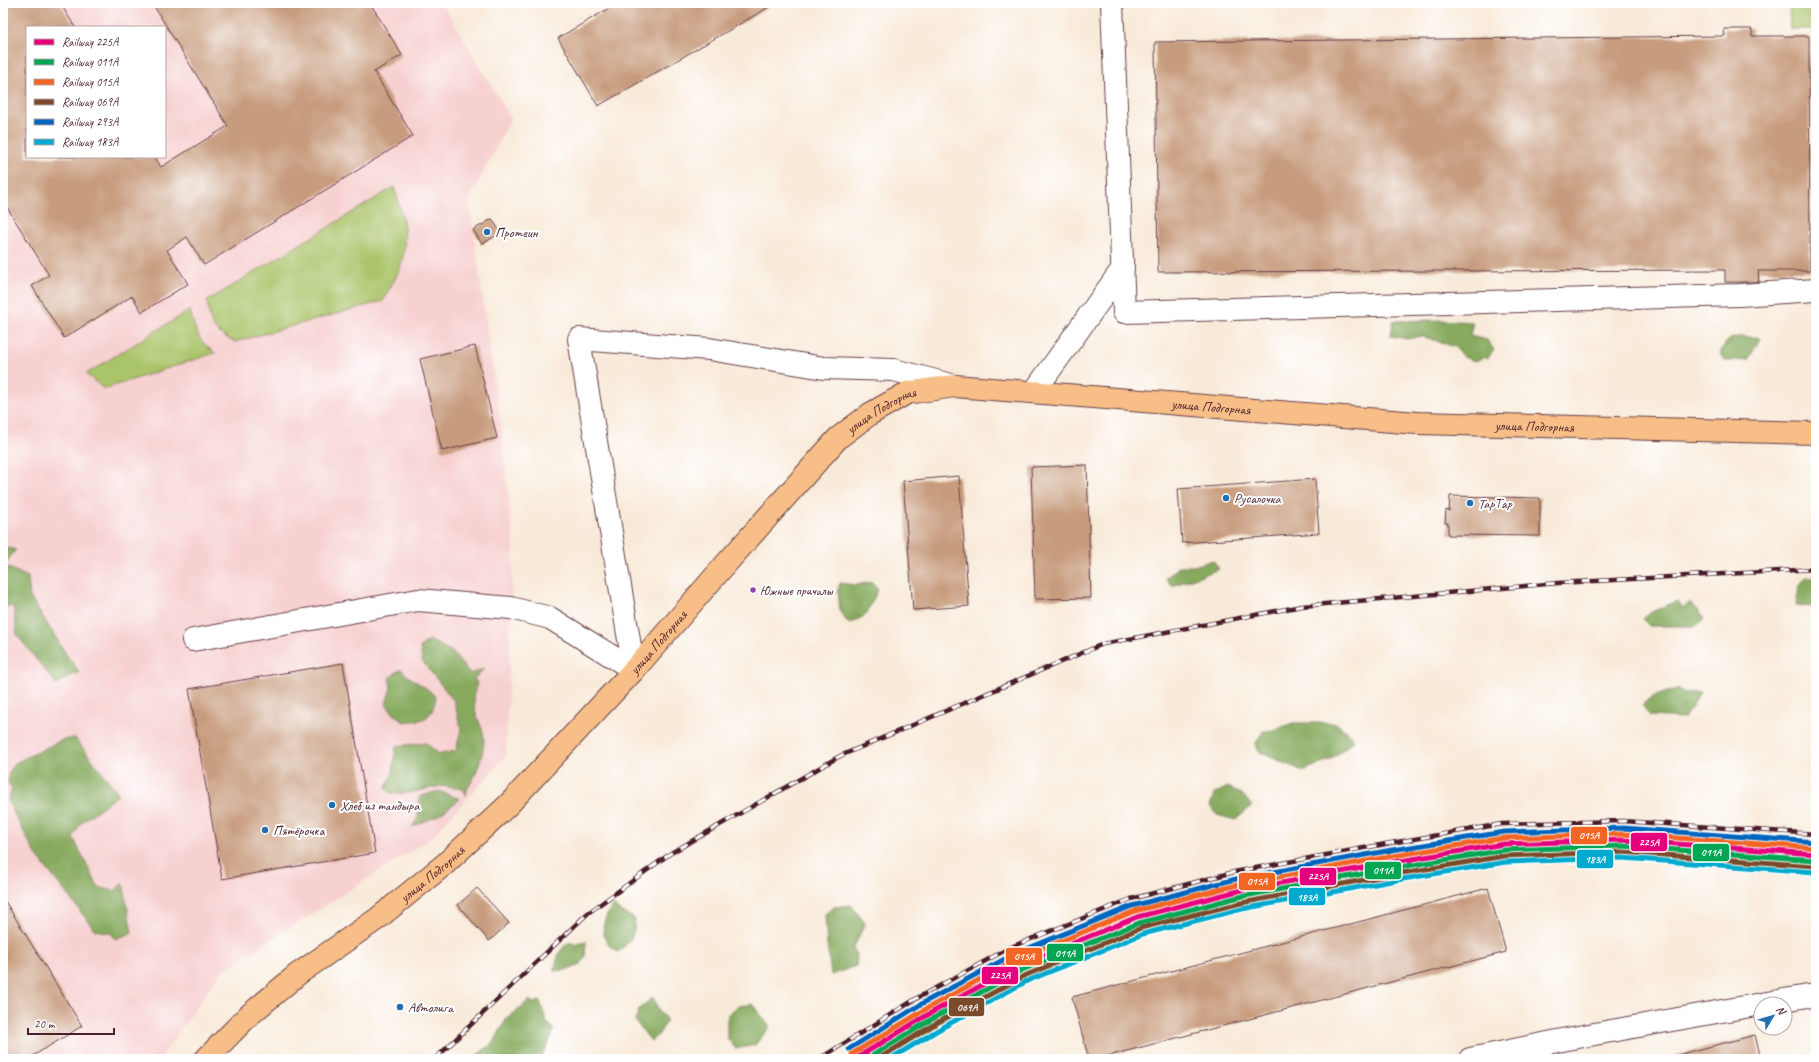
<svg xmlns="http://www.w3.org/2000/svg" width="1819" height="1062" font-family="Caveat,sans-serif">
<rect width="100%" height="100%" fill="#fff"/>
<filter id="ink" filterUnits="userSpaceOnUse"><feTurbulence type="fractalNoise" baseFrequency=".025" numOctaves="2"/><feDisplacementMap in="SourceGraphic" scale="8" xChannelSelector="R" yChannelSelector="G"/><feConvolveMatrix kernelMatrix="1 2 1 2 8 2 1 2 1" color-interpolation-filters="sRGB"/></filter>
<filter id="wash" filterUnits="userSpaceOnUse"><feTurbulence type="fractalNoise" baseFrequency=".012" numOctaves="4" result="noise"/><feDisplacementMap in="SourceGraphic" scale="16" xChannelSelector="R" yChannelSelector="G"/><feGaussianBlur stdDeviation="0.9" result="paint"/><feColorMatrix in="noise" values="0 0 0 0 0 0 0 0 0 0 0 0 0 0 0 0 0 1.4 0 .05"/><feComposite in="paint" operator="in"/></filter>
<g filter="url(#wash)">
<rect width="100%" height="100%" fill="#f8ead9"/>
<path fill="#f7d0d0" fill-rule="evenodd" d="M 3,3 L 442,3 L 511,118 L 469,200 L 500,420 L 514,547 L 511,608 L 506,756 L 431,838 L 222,971 L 160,1059 L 3,1059 ZM 27,27 L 165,27 L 165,157 L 27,157 Z"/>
<g fill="#aac46a" stroke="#7a724a">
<polygon points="1789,3 1816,3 1816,29 1790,29"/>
<path d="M 394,187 C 403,216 409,238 400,268 C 396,279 388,290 383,301 L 235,342 C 211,330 211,326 207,301 Z"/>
<path d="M 190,310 C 195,331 198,341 215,353 L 104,389 L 86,374 Z"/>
</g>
<g fill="#87aa5e" stroke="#686444">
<polygon points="1443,320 1473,322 1470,336 1487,340 1494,350 1487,359 1485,357 1475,361 1463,357 1455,347 1422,336 1407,339 1391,336 1393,321"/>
<path d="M 1758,337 L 1760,339 L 1748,360 L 1726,361 L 1720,354 C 1729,332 1736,338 1758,337 Z"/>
<polygon points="3,543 4,547 16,550 11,555 5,566 28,577 30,597 68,657 79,672 56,684 17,635 13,606 3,608"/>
<polygon points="1213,560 1219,569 1172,586 1166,578 1180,566 1194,566"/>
<polygon points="1806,577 1816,578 1816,607 1796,606 1799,586"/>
<polygon points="872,582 878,589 866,615 849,624 840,612 838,591 840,583 856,585"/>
<polygon points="1677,601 1682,608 1691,602 1704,619 1696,626 1649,626 1643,618 1649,613"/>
<path d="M 429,640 L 451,651 L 470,674 L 484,669 L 474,679 L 477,683 C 473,696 473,707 478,719 C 480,726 484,731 484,739 C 484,751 479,765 475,775 C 472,782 467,787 466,795 L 462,789 L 441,786 L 409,793 L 390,793 L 386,788 L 393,772 L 396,746 L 426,743 L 439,754 L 456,751 L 461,729 L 454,701 L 422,661 L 420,647 Z"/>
<path d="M 401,669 C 410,681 427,685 436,698 C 431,720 425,720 404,722 L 394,714 L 386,704 L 391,687 L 389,678 Z"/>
<polygon points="1679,688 1684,694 1700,692 1693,706 1684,718 1650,716 1642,705 1650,698"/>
<polygon points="1293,723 1336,723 1347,732 1354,741 1331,759 1303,771 1261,753 1255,745 1263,731 1272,731"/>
<polygon points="75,738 119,794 81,823 73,837 98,887 115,891 123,882 132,933 115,939 111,933 95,930 36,855 8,802 12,788 8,783 9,773 15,763 62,740"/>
<polygon points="1228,787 1243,795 1252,806 1235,820 1217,815 1210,806 1214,794"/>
<polygon points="439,791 460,799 439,815 412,827 418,818 420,796"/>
<path d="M 614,905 L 618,910 L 635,919 C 634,937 631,941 618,952 C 615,948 610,948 608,944 C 599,931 604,916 614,905 Z"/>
<polygon points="851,905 865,923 853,949 857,954 856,966 831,975 827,945 825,914 834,907"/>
<polygon points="586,941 585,957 581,964 571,969 554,971 559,953 566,944 573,942 576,945"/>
<polygon points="653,997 659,1011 667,1020 659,1034 651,1041 635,1021 639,1009"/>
<polygon points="530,1000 532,1003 540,1001 546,1020 554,1030 541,1059 472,1059 494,1042 507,1018"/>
<polygon points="752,1004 770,1027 755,1045 736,1049 727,1038 727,1019 730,1012 739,1006"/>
</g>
<g id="blocks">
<g fill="#c79b7d">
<polygon points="3,3 60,3 75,27 27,27 27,157 155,157 161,167 228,126 152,3 370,3 402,55 374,72 413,136 204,265 187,237 167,250 188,284 142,312 132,296 64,338 32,286 49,275 3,201"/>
<polygon points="618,3 776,3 598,106 558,38"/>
<polygon points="1724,29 1752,29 1752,36 1809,36 1810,271 1758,271 1759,282 1725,282 1725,270 1158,272 1155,42 1725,36"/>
<polygon points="492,219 501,233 482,244 473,230"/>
<polygon points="475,346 497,438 442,451 420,359"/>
<polygon points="1087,465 1091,598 1035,599 1031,467"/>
<polygon points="959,476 969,606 913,610 903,481"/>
<polygon points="1315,479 1319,533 1182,543 1178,489"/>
<polygon points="1450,496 1540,498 1540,536 1448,535 1448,523 1445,523 1446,510 1449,511"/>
<polygon points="343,663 375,853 222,879 189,689"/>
<polygon points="477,888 509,923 489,941 458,905"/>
<polygon points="1488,888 1506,952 1096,1059 1089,1059 1072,997"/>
<polygon points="3,898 82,1026 28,1059 3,1059"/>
<polygon points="1755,1035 1761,1059 1667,1059 1666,1058"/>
</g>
</g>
</g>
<g filter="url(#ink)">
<use href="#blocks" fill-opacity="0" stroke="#643d45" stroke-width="1"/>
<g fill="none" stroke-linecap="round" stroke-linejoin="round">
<g stroke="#643d45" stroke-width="24">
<g id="minor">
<polyline points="1112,3 1124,312 1740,295 1816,290"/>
<polyline points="1034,392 1123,268"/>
<polyline points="193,640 418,600 511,608 550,618 634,670"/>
<polyline points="634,670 579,339 709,349 824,368 894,370 955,386"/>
<polyline points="1761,1004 1808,996 1816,997"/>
<polyline points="1470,1059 1567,1039 1761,1004"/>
</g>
</g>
<g stroke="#643d45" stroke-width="24">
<g id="major">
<path id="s1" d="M 206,1059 L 247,1017 L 298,974 L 377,919 L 445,864 L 508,805 L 634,670 L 724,566 L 838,438 L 870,414 L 907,393 L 955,386 L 1417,423 L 1816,433"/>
</g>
</g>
<use href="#minor" stroke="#fff" stroke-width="22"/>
<use href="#major" stroke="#f7be87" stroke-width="22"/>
<g stroke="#4a1f2b" stroke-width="4.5">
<g id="rail">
<polyline points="435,1059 588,913 671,853 840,756 1103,644 1302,606 1558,583 1816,569"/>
<polyline points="819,1059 919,997 1011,947 1131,899 1234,872 1391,843 1502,824 1623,821 1816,834"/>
</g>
</g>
<use href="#rail" stroke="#fff" stroke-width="3" stroke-dasharray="9" stroke-linecap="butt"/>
<g stroke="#fff" stroke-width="8">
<polyline id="rail-1" points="855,1059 929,1014 1019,965 1137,917 1238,891 1394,862 1504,844 1622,840 1816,854"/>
</g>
<g stroke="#fff" stroke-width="8">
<polyline id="rail-2" points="867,1059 932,1019 1022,970 1139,923 1239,897 1395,868 1505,850 1622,846 1816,860"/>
</g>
<g stroke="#fff" stroke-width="8">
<polyline id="rail-3" points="852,1054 926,1009 1017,959 1135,911 1237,885 1393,856 1504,838 1622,834 1816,848"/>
</g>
<g stroke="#fff" stroke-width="8">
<polyline id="rail-4" points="878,1059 935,1024 1024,976 1141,928 1241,903 1396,874 1505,856 1622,852 1815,866"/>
</g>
<g stroke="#fff" stroke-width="8">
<polyline id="rail-5" points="849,1049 923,1003 1014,954 1132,906 1236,879 1392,850 1504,832 1623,828 1816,842"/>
</g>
<g stroke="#fff" stroke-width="8">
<polyline id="rail-6" points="890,1059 938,1030 1027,981 1143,934 1242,909 1397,880 1506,862 1622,858 1815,872"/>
</g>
<use href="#rail-1" stroke="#e5007d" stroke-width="5"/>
<use href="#rail-2" stroke="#00a651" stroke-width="5"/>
<use href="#rail-3" stroke="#f26522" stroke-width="5"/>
<use href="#rail-4" stroke="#7a4b2a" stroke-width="5"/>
<use href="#rail-5" stroke="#0065bd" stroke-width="5"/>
<use href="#rail-6" stroke="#00a9ce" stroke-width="5"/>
</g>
</g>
<g fill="#1f6fb2" stroke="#fff" stroke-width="1.5">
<circle cx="487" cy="232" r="4"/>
<circle cx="1226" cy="498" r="4"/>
<circle cx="1470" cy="503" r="4"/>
<circle cx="332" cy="805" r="4"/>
<circle cx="265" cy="830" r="4"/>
<circle cx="400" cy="1007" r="4"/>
</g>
<circle fill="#8e44ad" stroke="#fff" stroke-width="1.5" cx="753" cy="590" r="3.5"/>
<g text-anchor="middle" stroke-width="4" stroke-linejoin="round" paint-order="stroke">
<g font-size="13" fill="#4a1f2b" stroke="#fff" text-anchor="start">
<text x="760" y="595">Южные причалы</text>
</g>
<g font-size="14" fill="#4a1f2b" stroke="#fff" text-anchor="start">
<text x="495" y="237">Протеин</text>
<text x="1234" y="503">Русалочка</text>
<text x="1478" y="508">ТарТар</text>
<text x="340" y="810">Хлеб из тандыра</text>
<text x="273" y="835">Пятёрочка</text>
<text x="408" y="1012">Автолига</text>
</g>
<g font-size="14" fill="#4a1f2b" stroke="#fff">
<text dy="5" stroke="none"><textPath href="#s1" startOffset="1277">улица Подгорная</textPath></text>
<text dy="5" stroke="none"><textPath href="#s1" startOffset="941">улица Подгорная</textPath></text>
<text dy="5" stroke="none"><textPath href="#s1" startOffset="1601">улица Подгорная</textPath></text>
<text dy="5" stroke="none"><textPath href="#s1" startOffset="617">улица Подгорная</textPath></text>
<text dy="5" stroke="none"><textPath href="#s1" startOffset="293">улица Подгорная</textPath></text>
</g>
</g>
<g stroke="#fff" stroke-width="1.5">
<rect x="1570" y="826" width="38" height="19" rx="4" fill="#f26522"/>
<rect x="1630" y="832" width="38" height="20" rx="4" fill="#e5007d"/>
<rect x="1692" y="843" width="38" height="19" rx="4" fill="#00a651"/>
<rect x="1576" y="849" width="38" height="20" rx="4" fill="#00a9ce"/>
<rect x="1364" y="861" width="38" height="19" rx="4" fill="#00a651"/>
<rect x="1299" y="867" width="38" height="19" rx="4" fill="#e5007d"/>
<rect x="1238" y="872" width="38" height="19" rx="4" fill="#f26522"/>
<rect x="1288" y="887" width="38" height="19" rx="4" fill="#00a9ce"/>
<rect x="1046" y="943" width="38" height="19" rx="4" fill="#00a651"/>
<rect x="1005" y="947" width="38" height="19" rx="4" fill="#f26522"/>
<rect x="981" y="966" width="38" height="19" rx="4" fill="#e5007d"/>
<rect x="948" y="997" width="37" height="20" rx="4" fill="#7a4b2a"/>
</g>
<g font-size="11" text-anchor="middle" font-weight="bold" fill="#fff">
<text x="1589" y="839">015А</text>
<text x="1649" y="846">225А</text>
<text x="1711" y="856">011А</text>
<text x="1595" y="863">183А</text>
<text x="1383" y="874">011А</text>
<text x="1318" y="880">225А</text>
<text x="1257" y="885">015А</text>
<text x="1307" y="901">183А</text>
<text x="1065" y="957">011А</text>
<text x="1024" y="960">015А</text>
<text x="1000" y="979">225А</text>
<text x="967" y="1011">069А</text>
</g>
<rect width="1819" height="1062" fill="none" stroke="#fff" stroke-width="16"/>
<rect x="26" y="26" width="140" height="132" fill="#ffffff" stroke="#b7a5aa"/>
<rect x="34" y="39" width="20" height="6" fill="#e5007d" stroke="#b7a5aa"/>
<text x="62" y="46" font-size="12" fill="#4a1f2b">Railway 225А</text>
<rect x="34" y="59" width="20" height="6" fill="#00a651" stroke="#b7a5aa"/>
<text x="62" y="66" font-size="12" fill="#4a1f2b">Railway 011А</text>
<rect x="34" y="79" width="20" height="6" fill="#f26522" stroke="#b7a5aa"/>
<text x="62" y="86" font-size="12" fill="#4a1f2b">Railway 015А</text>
<rect x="34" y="99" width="20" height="6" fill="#7a4b2a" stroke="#b7a5aa"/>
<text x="62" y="106" font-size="12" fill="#4a1f2b">Railway 069А</text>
<rect x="34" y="119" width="20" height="6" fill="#0065bd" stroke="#b7a5aa"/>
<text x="62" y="126" font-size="12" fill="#4a1f2b">Railway 293А</text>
<rect x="34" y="139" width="20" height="6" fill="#00a9ce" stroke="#b7a5aa"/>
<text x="62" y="146" font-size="12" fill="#4a1f2b">Railway 183А</text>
<g transform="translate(1773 1016) rotate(52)"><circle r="19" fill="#ffffff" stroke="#b7a5aa"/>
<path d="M0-3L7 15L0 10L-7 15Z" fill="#1f6fb2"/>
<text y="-6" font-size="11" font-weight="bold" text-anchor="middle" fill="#4a1f2b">N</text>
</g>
<path d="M28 1028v6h86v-6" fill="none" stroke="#4a1f2b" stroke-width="2"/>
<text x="34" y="1028" font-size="12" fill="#4a1f2b" stroke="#ffffff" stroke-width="3" paint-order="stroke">20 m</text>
</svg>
